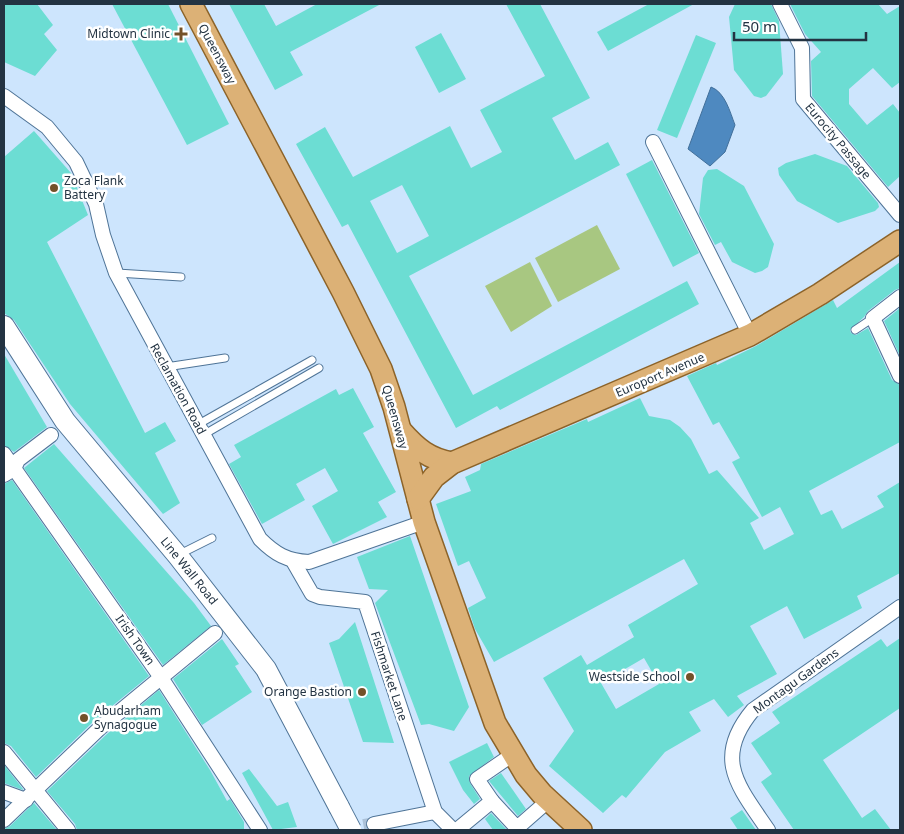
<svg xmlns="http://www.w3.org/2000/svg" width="904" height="834" font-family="'Noto Sans',sans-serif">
<rect width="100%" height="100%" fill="#cde5fd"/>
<g fill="#a8c781">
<polygon points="597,225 620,269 558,302 535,258"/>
<polygon points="530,262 552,306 511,332 485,286"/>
</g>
<path fill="#4e89c0" stroke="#416f9a" d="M 711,87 C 725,92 730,112 735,125 L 725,152 L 710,166 L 688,149 Z"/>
<g fill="#6cddd3" fill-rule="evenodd">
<polygon points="4,4 37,4 53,25 44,34 57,50 35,76 4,62"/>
<polygon points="112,4 168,4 229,124 187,145"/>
<polygon points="229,4 264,4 276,26 317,4 381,4 290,52 303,75 275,90"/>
<path d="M 506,4 L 540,4 L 590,98 L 552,118 L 575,160 L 608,142 L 620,165 L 409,276 L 473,395 L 687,281 L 699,304 L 500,410 L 497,406 L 456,428 L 348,224 L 342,227 L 296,144 L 325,127 L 353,177 L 450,126 L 471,168 L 502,152 L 480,110 L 545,76 ZM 402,185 L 429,236 L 397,253 L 370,201 Z"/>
<polygon points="649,4 694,4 608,51 597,32"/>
<polygon points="735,4 771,4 779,21 783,74 766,96 761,98 754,96 734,70 729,17"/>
<polygon points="790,4 878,4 887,14 900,6 900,82 892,88 873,68 849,89 849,104 867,125 893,104 900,113 900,176 888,187 812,96 811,61 821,52 805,34"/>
<polygon points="441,33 466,79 439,93 415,47"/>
<polygon points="696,35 716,43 677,138 657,130"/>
<polygon points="34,131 71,173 88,215 47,242 145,433 165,422 176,441 155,453 180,503 163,514 70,404 14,320 4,313 4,157"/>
<polygon points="815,154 847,166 878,203 879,207 875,211 838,223 797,201 779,175 778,168 786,163"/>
<polygon points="652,160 699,253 673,267 626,174"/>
<polygon points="717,169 744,186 774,244 768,267 762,271 755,273 732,262 721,242 715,245 699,214 703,178 708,170"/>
<path d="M 900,262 L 900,288 L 895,290 L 868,311 L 864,317 L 850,330 L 851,333 L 856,335 L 868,328 L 892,380 L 900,385 L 900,442 L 809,491 L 821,515 L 832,510 L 842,529 L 884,507 L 877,496 L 900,482 L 900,573 L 857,596 L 862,608 L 804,639 L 787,606 L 750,626 L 777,674 L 737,696 L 744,705 L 728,717 L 714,699 L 689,712 L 701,731 L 665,752 L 626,798 L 622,795 L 603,813 L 549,766 L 574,731 L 543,678 L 581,655 L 587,665 L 634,637 L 628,625 L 698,584 L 684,559 L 494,662 L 475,629 L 468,608 L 486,598 L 469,561 L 458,566 L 436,504 L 471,491 L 465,477 L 480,470 L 481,464 L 587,419 L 588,422 L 640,398 L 649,416 L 670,420 L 680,427 L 691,439 L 709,474 L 717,470 L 759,518 L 750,523 L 764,550 L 794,534 L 780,507 L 762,517 L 732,462 L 740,458 L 719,422 L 713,425 L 687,376 L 716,363 L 717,365 L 756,346 L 833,300 L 837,308 ZM 644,658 L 659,684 L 616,709 L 601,683 Z"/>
<polygon points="900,308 900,356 884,321"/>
<polygon points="4,354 47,427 14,452 4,445"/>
<polygon points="353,388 374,427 363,433 396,492 378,502 387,517 333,544 312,506 338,491 325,468 296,484 305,500 262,524 229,464 241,457 234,445 336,389 339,395"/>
<polygon points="54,444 194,603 211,626 163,665 24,468"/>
<polygon points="12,480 149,676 95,720 36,777 11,746 4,743 4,484"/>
<polygon points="410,536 469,707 454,731 429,724 421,725 375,603 388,590 369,589 357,557"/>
<polygon points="355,622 394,743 363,742 329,643 339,639"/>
<polygon points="900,638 900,708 823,760 862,818 875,809 891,830 794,830 761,782 772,774 751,743 780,723 772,712 881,639 887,647"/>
<polygon points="222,639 239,664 235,666 252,692 202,725 173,679"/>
<polygon points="159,690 210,770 227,801 230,799 244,822 244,830 77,830 75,824 47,791 107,734"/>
<polygon points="487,743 494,757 469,776 470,783 480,799 474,804 463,790 449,762"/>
<polygon points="4,765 23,789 23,790 4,783"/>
<polygon points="249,769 277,806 288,802 297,827 273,830 242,773"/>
<polygon points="501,773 526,809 518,816 489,781"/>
<polygon points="34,803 57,830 4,830 4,829 10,826"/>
<polygon points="742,810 756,830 738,830 730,818"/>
<polygon points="491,813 507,830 493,830 485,819"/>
</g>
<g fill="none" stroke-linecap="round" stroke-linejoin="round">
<polyline stroke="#abc1d8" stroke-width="14" stroke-dasharray="14 7" stroke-linecap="butt" points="343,830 374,824"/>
<g stroke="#4f7497" stroke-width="9">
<g id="lane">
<polyline points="117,273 181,277"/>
<polyline points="855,330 873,318"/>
<polyline points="166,367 225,358"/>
<polyline points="197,425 312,360"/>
<polyline points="203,435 319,368"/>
<polyline points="180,554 212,538"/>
</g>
</g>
<g stroke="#4f7497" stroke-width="16">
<g id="street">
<polyline points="780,4 802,48 803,99 900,215"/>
<path d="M 4,96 L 47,127 L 76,162 L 96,204 L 103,235 L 116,273 L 260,539 C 275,554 287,561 309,562 L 424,522"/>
<polyline points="653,142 750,335"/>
<polyline points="900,297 873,318 900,376"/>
<polyline points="4,454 162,679 260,830"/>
<polyline points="4,475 14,469 18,460 51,435"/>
<polyline points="293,561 312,594 320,597 365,602 435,812 453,830"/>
<polyline points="4,752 68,830"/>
<polyline points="4,792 26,800"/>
<polyline points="492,801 517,828 549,800"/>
<polyline points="4,820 101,727 215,633"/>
<polyline points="374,824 435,812"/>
<polyline points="457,830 492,801 477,779 512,755"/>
<path d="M 768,830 C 739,787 712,759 753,710 L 900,607"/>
</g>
</g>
<g stroke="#4f7497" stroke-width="22">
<polyline id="secondary" points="4,326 65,421 178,556 266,669 339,807"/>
</g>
<g stroke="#8c6329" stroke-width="24">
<g id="primary">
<polyline points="191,4 343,292 381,369 394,407 424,522 495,723 526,775 542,794 581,830"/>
<path d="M 401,431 C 417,449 429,459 452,463"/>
<polyline points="418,499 434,477 452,463 750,335 820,294 900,241"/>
</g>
</g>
<use href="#lane" stroke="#fff" stroke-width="7"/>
<use href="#street" stroke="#fff" stroke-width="14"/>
<use href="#secondary" stroke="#fff" stroke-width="20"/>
<use href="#primary" stroke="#dcb176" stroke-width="21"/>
<g stroke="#4f7497" stroke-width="22" stroke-linecap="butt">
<polyline id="secondary-bridge" points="339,807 351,830"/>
</g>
<use href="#secondary-bridge" stroke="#fff" stroke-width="20"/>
</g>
<g fill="#735129" stroke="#fff" stroke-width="2">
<path d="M178.5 26.5h5v5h5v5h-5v5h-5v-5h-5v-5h5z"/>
<circle cx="54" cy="188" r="5"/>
<circle cx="690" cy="677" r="5"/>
<circle cx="362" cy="692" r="5"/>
<circle cx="84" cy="718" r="5"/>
</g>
<g text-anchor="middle" stroke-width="5" stroke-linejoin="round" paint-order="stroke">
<g font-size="12" fill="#233342" stroke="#fff" text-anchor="end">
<text x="170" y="38">Midtown Clinic</text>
<text x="64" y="185" text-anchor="start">Zoca Flank<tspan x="64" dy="14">Battery</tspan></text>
<text x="680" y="681">Westside School</text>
<text x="352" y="696">Orange Bastion</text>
<text x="94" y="715" text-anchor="start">Abudarham<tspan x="94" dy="14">Synagogue</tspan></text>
</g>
<g font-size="12" fill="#233342" stroke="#fff">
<text transform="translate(217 54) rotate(62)" y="4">Queensway</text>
<text transform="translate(838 141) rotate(50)" y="4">Eurocity Passage</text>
<text transform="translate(660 375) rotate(-23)" y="4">Europort Avenue</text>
<text transform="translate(178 389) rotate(61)" y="4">Reclamation Road</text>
<text transform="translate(395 417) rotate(74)" y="4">Queensway</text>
<text transform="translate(189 571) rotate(51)" y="4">Line Wall Road</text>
<text transform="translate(135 640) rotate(55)" y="4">Irish Town</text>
<text transform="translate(389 676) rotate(72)" y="4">Fishmarket Lane</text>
<text transform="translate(796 681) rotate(-36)" y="4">Montagu Gardens</text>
</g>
</g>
<rect width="904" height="834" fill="none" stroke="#233342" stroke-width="10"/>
<path d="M734 32v8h132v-8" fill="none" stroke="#233342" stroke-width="2.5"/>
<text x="742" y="32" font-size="15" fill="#233342" stroke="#ffffff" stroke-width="4" paint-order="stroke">50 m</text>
</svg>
